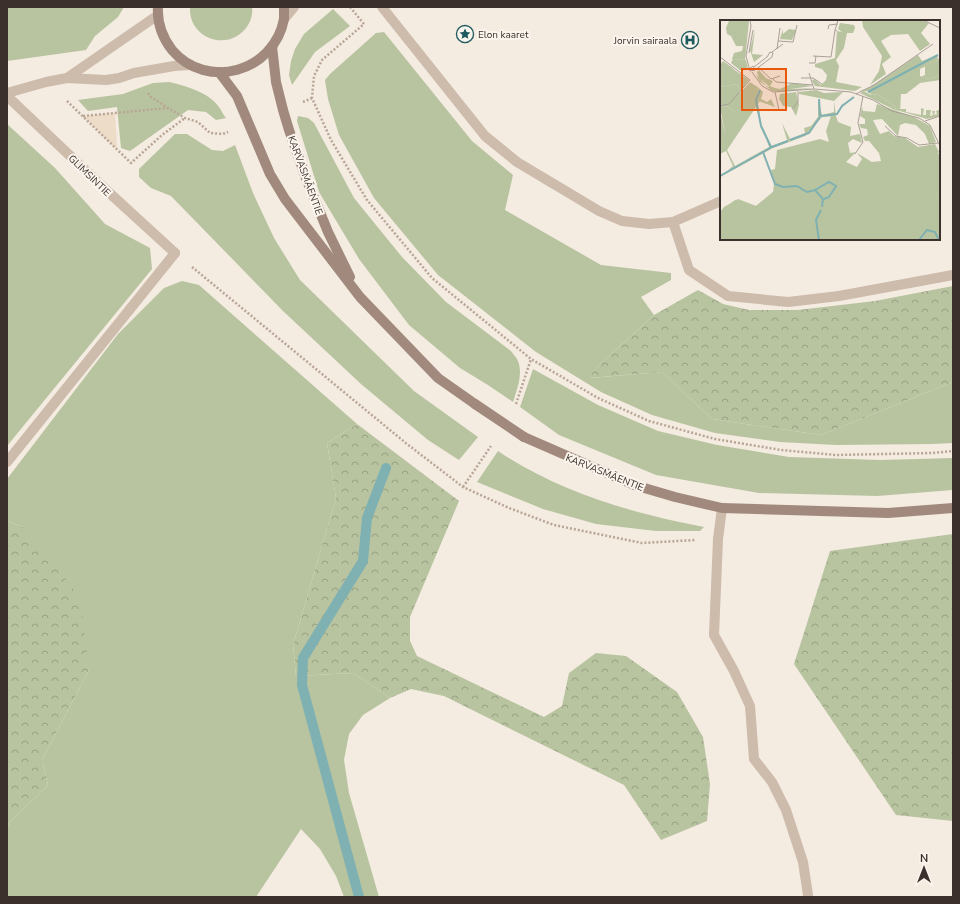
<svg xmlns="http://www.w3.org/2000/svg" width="960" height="904" font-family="'Nunito Sans',sans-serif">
<defs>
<pattern id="forest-crowns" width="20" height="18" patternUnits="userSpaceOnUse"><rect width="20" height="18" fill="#b8c4a0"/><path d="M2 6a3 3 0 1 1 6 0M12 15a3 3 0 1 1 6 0" fill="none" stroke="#97a083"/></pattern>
</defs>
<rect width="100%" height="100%" fill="#f4ebe1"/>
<g fill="#b8c4a0">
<polygon points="7,7 124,7 118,17 95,36 86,50 7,61"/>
<path d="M 190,7 L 252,7 C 253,13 251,20 248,25 C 231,53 188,40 190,7 Z"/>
<polygon points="333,9 350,26 315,52 292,85 289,75 291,61 295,49 304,34"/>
<polygon points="384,32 472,141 513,175 505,210 601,265 671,273 671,280 641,297 654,315 597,367 590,378 662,372 712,419 821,435 953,382 953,443 932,444 836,445 780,442 715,433 652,415 601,392 536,352 438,275 374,198 339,135 328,99 325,80 330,74 376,33"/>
<path d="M 169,82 C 186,86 208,92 219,107 C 222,111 223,115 226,118 L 216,120 L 206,112 L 188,110 L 130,151 L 121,148 L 117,107 L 88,111 L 78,100 L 123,94 L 153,83 Z"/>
<path d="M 298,116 L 308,118 L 314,123 L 354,198 L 402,257 L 446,302 L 511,351 C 513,354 515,356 517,359 C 524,372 517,389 513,402 L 488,385 L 460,368 L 409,325 L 359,259 L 319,192 L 297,121 Z"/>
<polygon points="7,124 55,168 105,224 150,248 152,269 7,446"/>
<polygon points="175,134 187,134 212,150 223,151 235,145 253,193 274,238 300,280 414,391 478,437 459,460 428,440 361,384 283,311 171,196 151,188 139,177 139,169"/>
<polygon points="182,281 199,285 357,424 327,443 336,498 293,645 296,676 353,673 390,698 363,715 349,734 344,760 349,793 379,897 344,897 336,876 320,849 301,829 256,897 7,897 7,829 9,823 48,785 42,760 89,670 23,527 7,521 7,479 118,334 164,288"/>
<polygon points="533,369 598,405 658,431 717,445 789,457 880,460 953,458 953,490 877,496 759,493 656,475 559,435 520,407"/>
<path d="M 498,451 C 543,481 597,502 650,515 C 668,520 686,523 704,527 L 700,531 L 656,531 L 596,524 L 543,509 L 477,482 Z"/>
</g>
<g fill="url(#forest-crowns)">
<polygon points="953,286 953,382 821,435 712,419 662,372 589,378 597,367 654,315 698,290 723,304 749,310 798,310 875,301"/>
<polygon points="357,424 459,501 410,617 410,641 417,656 544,717 562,706 569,673 596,653 626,656 677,692 703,737 710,784 707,821 661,840 624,785 444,696 411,689 390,698 353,673 296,676 293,645 336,498 327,443"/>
<polygon points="7,521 23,527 80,597 89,670 42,760 48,785 9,823 7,829"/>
<polygon points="953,534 953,821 896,815 794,664 830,551"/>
</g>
<polygon fill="#ecdcc8" points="115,113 117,149 117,150 83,116"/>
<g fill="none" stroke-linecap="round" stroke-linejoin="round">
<polyline stroke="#7fb0b2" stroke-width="10" points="359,897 302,685 303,658 363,561 367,518 386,468"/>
<g stroke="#b9a596" stroke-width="2.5" stroke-dasharray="2 2" stroke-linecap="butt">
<polyline points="350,7 364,24 322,60 314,76 312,98 331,140 367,200 432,278 531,359 598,398 649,421 715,439 781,450 836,455 932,453 953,451"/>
<polyline points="148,93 151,97 168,108 185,118 198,122 210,133 223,134 228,132"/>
<polyline points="67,101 131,163 162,135 185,118"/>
<polyline points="303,102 312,98"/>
<polyline points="83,116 168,108"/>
<polyline points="192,267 407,444 463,487 509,508 554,525 642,543 696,540"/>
<polyline points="516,404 531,359"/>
<polyline points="463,487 491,446"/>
</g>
<g stroke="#cdbbac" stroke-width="10">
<polyline points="382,7 485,136 517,162 599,211 622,221 649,224 673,222 721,201"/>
<polyline points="284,19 294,7"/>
<polyline points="673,222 689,270 728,296 788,302 839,296 953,275"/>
<polyline points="7,462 175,253"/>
<polyline points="722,508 718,539 714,635 734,671 750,706 754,759 772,782 786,810 803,862 808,895"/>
</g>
<g stroke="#cdbbac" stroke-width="10">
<polyline points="67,78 158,15"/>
<polyline points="7,93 46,82 67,78 106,80 119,78 134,73 174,66 190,65"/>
<polyline points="7,96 104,188 175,253"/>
</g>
<g stroke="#a18a7d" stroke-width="10">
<path d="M 158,7 C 157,23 162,37 172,50 C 207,91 274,72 284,19 C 284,15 284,11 284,7"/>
<polyline points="272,46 276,82 283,110 289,130 306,178 328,232 350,277"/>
<polyline points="219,72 237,96 270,174 285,199 360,297 438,378 475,404"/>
<polyline points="524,437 634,485 675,497 722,508 888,513 953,508"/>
</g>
<polyline stroke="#a18a7d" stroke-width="10" points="475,404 524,437"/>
</g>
<defs>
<g id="sight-ring" transform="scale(0.9)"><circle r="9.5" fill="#fbf5ee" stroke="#1f5a5e" stroke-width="1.5"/><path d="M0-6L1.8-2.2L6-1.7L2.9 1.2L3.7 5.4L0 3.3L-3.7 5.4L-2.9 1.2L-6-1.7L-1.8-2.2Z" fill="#1f5a5e"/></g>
<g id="hospital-ring" transform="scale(0.9)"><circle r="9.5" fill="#fbf5ee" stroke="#1f5a5e" stroke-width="1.5"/><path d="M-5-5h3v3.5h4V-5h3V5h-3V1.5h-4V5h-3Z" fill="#1f5a5e"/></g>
</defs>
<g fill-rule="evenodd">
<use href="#sight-ring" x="465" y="34"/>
<use href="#hospital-ring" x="690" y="40"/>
</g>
<g text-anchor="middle" stroke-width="4" stroke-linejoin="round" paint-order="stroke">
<g font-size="10" fill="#3b302b" stroke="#fbf5ee" text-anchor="start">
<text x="478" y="38">Elon kaaret</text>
<text x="677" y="44" text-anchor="end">Jorvin sairaala</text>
</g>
<g font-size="10" fill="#3b302b" stroke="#fbf5ee">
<text transform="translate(90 175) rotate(44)" y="4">GLIMSINTIE</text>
<text transform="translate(306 175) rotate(70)" y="4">KARVASMÄENTIE</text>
<text transform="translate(605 472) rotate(22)" y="4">KARVASMÄENTIE</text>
</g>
</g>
<g transform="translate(720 20)">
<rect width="220" height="220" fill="#f4ebe1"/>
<path d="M 35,9 L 32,34 L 43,35 L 34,42 L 30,30 ZM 220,35 L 220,56 L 208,59 L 201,57 L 205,55 L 205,46 L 218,40 ZM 13,39 L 26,40 L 28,49 L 21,51 L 11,43 ZM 6,44 L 29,60 L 20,72 L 17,64 L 0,67 L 0,45 ZM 39,50 L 46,58 L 53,61 L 50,66 L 55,68 L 60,69 L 72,63 L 93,66 L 70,69 L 93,68 L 63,72 L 52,71 L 39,61 L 36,54 L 46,66 L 50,67 L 39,58 L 37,52 ZM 30,62 L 39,68 L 36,78 L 40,81 L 38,84 L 41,103 L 51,126 L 67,120 L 62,103 L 70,119 L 85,113 L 84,108 L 91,106 L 98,97 L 98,79 L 102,95 L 114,92 L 114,81 L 116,96 L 102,97 L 85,116 L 53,128 L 0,157 L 13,146 L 6,131 L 0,134 L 0,119 L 5,113 L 0,87 L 7,86 L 13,91 L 22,87 L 21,72 ZM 36,87 L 49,127 L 15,146 L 7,130 ZM 201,88 L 204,89 L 203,95 L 206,95 L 206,90 L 211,90 L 210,96 L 213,95 L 212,91 L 215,91 L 214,95 L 217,94 L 216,91 L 219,90 L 220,96 L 207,99 L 180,91 L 180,89 L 186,89 L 186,92 L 201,95 Z" fill="#b8c4a0" fill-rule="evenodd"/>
<path d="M 142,0 L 202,0 L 209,3 L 201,13 L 210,24 L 200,31 L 188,14 L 171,15 L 161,21 L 171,37 L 162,44 L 166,54 L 150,65 L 159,51 L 162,36 L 143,7 ZM 9,1 L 29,1 L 25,40 L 12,39 L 14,33 L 22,31 L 23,26 L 16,26 L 11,16 L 7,14 L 6,8 ZM 120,3 L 134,5 L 135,8 L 133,13 L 127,13 L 124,28 L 116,40 L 119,46 L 116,62 L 142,67 L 135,71 L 95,66 L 92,61 L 94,59 L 101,65 L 106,60 L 107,55 L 102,49 L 95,47 L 95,44 L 115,38 L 117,11 L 122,12 L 118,9 ZM 198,35 L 202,41 L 217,35 L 218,40 L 200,49 L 200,56 L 208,59 L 220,56 L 220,60 L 200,63 L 186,74 L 181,74 L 180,91 L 175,90 L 176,87 L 157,74 L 152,75 L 147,71 L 140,71 L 150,67 ZM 17,64 L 20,72 L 26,76 L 21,90 L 13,91 L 7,86 L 0,87 L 0,67 ZM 39,68 L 43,72 L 41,79 L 47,82 L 51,79 L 55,87 L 36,80 ZM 96,70 L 104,73 L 123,72 L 114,81 L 79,74 L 79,72 ZM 76,72 L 79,85 L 76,96 L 71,87 L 63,86 L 59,79 L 60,74 ZM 157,84 L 194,97 L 210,106 L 216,122 L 209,124 L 205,114 L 196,105 L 185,103 L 180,105 L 178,116 L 162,99 L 153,100 L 160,114 L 169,111 L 174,116 L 185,118 L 198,127 L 215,124 L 219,132 L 198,158 L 220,177 L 220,220 L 0,220 L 0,192 L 15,180 L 36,186 L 53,173 L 54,163 L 51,150 L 55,149 L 57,130 L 100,119 L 109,122 L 106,111 L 111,96 L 116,96 L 118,102 L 131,107 L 130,116 L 140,114 L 142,123 L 133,119 L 128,123 L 130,133 L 136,132 L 126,142 L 137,147 L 142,139 L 137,133 L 152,142 L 161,141 L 159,133 L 149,121 L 145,121 L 143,117 L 148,115 L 147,109 L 141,108 L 139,104 L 145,104 L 145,99 L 140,96 L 142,87 L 143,91 L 155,92 ZM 0,91 L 5,113 L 5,120 L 0,119 Z" fill="#b8c4a0"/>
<path d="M 209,208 L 220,214 L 220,220 L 199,220 Z" fill="#b8c4a0"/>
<path d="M 217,133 L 220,135 L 220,177 L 197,158 Z" fill="#b8c4a0"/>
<path d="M 63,9 L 63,14 L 69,9 L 76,10 L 72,20 L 60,19 ZM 3,41 L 14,49 L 0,62 L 0,45 ZM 144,71 L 151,75 L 157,74 L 176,87 L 175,90 L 140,73 ZM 54,171 L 68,187 L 55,207 L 52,220 L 0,220 L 0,192 L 4,187 L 18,179 L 36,186 Z" fill="#b8c4a0"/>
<path fill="none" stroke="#7fb0b2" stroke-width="2" d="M 40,70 L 36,80 L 41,106 L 51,127M 148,72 L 218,35M 99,79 L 100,96M 100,96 L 117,94 L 122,86 L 134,77M 70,120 L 89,113 L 100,97M 43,132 L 55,164 L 63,167 L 77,166 L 87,172 L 95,170 L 103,179 L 102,187M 0,156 L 52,127 L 68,121M 95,170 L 109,162 L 116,166 L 109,177 L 104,179M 99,220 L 96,200 L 101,190M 199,220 L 207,210 L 215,212 L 219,220"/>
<path fill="none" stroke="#aaa098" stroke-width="1" d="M 203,0 L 220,8M 108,9 L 109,5 L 118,4M 117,11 L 115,10 L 118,0M 58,21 L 73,22 L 77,5M 57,29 L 60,8M 52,32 L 63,24M 29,33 L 33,10M 93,36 L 111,37 L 115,10M 0,37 L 30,60 L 9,84 L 0,86M 89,43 L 95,43 L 96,36M 34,47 L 47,37 L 50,32 L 53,33 L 52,37 L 35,50M 38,47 L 51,59 L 60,56M 30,48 L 33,46 L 35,50 L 30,51 L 26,36 L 31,6 L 30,0M 32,52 L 42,66 L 53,72 L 94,69 L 131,72 L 153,80 L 172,91 L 199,98 L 210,105 L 220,126M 89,53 L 94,69M 81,58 L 93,58 L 102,64M 53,59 L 56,62 L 93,65M 55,72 L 59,90M 136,74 L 154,65 L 213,24M 72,89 L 78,82 L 78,71M 205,101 L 220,96M 165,106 L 176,116 L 187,118 L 199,125 L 218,123M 135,134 L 143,122 L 138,103 L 143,76"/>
<path fill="#e8590c" fill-opacity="0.15" stroke="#e8590c" stroke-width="2" d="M 22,49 L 66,49 L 66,90 L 22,90 Z"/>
<rect width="220" height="220" fill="none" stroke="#3b302b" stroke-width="2"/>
</g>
<rect width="960" height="904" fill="none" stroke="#3b302b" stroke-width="16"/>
<g transform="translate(924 868)" stroke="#fbf5ee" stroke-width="3" paint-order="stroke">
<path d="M0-3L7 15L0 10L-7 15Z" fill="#3b302b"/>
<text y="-6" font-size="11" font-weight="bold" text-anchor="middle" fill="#3b302b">N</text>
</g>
</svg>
